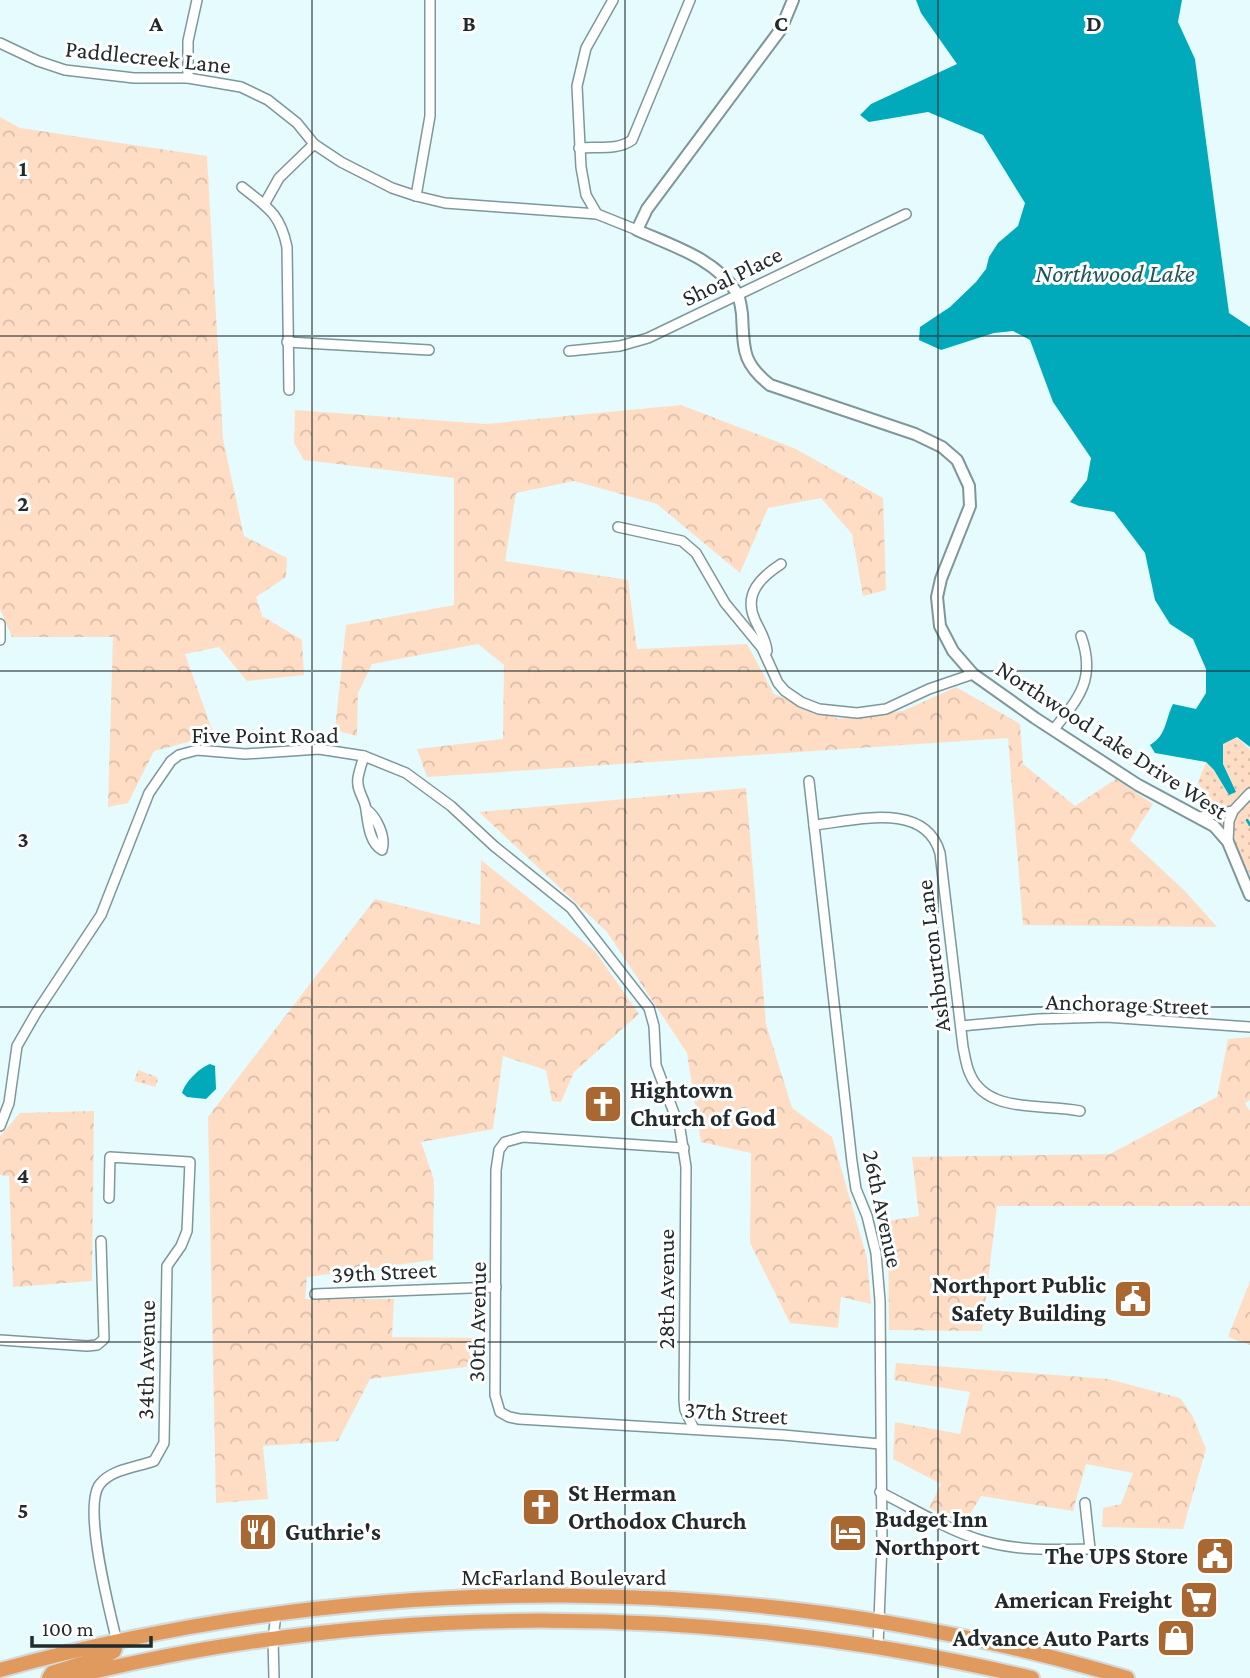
<svg xmlns="http://www.w3.org/2000/svg" width="1250" height="1678" font-family="'Crimson Pro',serif">
<defs>
<pattern id="forest-crowns" width="20" height="18" patternUnits="userSpaceOnUse" patternTransform="scale(1.75)"><rect width="20" height="18" fill="#ffddc5"/><path d="M2 6a3 3 0 1 1 6 0M12 15a3 3 0 1 1 6 0" fill="none" stroke="#dabeaa"/></pattern>
<pattern id="park-dots" width="8" height="8" patternUnits="userSpaceOnUse" patternTransform="scale(1.75)"><rect width="8" height="8" fill="#ffddc5"/><path d="M2 2h.1M6 6h.1" fill="none" stroke="#dabeaa" stroke-width="1.8" stroke-linecap="round"/></pattern>
</defs>
<rect width="100%" height="100%" fill="#e5fbfe"/>
<g fill="url(#forest-crowns)">
<polygon points="0,117 20,128 207,156 223,439 244,536 287,558 286,577 256,597 262,616 302,640 304,675 247,681 219,647 185,654 214,735 154,751 128,803 108,807 113,637 12,637 0,609"/>
<polygon points="681,405 796,449 883,498 886,590 863,596 852,534 821,498 768,508 740,573 657,504 574,481 516,493 505,561 628,580 637,649 747,644 774,694 839,719 903,711 956,687 1020,724 1023,764 1075,806 1116,779 1153,804 1130,840 1185,891 1217,927 1023,925 1008,738 427,777 417,749 503,739 504,665 478,644 372,664 358,693 357,736 335,730 346,625 454,605 454,478 304,460 294,443 295,410 486,424"/>
<polygon points="746,788 766,1024 792,1108 832,1137 867,1258 871,1304 841,1297 838,1328 790,1323 750,1243 751,1153 701,1142 687,1053 607,932 479,812"/>
<polygon points="481,860 595,951 639,1014 574,1072 561,1102 552,1101 546,1070 503,1056 493,1129 421,1142 434,1180 433,1260 307,1277 305,1299 394,1299 392,1337 482,1338 481,1365 370,1379 338,1441 263,1446 268,1499 216,1503 208,1117 375,899 480,925"/>
<polygon points="1250,1037 1250,1100 1245,1103 1250,1111 1250,1206 997,1206 982,1331 889,1330 888,1221 919,1216 912,1157 1110,1154 1217,1097 1228,1039"/>
<polygon points="94,1111 92,1281 13,1287 9,1176 0,1175 0,1136 20,1113"/>
<polygon points="1250,1281 1250,1345 1228,1337"/>
<polygon points="896,1363 1108,1379 1180,1398 1192,1415 1206,1449 1183,1529 1102,1527 1103,1508 1121,1504 1133,1473 1086,1464 1073,1511 981,1496 964,1524 929,1508 941,1484 893,1459 895,1422 960,1434 970,1392 894,1380"/>
</g>
<g fill="url(#park-dots)">
<polygon points="1237,737 1250,750 1250,874 1198,783 1206,762 1214,770 1229,795 1235,792 1223,764 1223,743"/>
<polygon points="138,1070 157,1077 158,1080 155,1087 134,1081"/>
</g>
<g fill="#00aaba">
<path d="M 916,0 L 1182,0 L 1178,22 L 1195,59 L 1229,313 L 1250,327 L 1250,747 L 1237,737 L 1223,744 L 1223,764 L 1236,792 L 1229,795 L 1214,770 L 1206,762 L 1155,753 L 1150,745 C 1167,735 1165,720 1173,704 L 1196,709 L 1206,693 L 1206,669 L 1193,639 L 1170,624 L 1155,600 L 1145,553 L 1114,512 L 1079,506 L 1070,502 L 1087,480 L 1091,458 L 1053,402 L 1030,340 L 1013,331 L 994,333 L 941,350 L 919,340 L 920,327 L 950,307 L 976,282 L 986,269 L 989,257 L 998,243 L 1018,226 L 1025,203 L 983,135 L 928,112 L 869,122 L 860,115 L 871,104 L 957,64 L 921,13 Z"/>
<path d="M 210,1064 L 215,1066 L 216,1089 L 206,1099 L 187,1097 L 182,1093 C 185,1082 199,1068 210,1064 Z"/>
</g>
<g fill="none" stroke-linecap="round" stroke-linejoin="round">
<polyline stroke="#00aaba" stroke-width="2.5" points="1247,820 1250,825"/>
<g stroke="#7e979a" stroke-width="12">
<g id="minor">
<polyline points="0,43 38,61 65,70 134,78 188,78 241,87 268,100 297,123 314,144 341,162 392,188 416,196 445,203 597,214 637,230"/>
<polyline points="188,78 188,41 197,0"/>
<path d="M 579,148 C 597,146 617,151 632,140 L 690,0"/>
<path d="M 242,187 C 267,207 280,213 287,247 L 289,390"/>
<polyline points="416,196 430,116 430,0"/>
<polyline points="265,203 279,178 314,144"/>
<polyline points="597,214 586,195 581,167 577,86 586,48 613,0"/>
<polyline points="287,342 429,350"/>
<polyline points="569,351 620,346 648,338 906,214"/>
<polyline points="618,527 682,541 696,553 725,603 762,648 778,683 785,691 801,702 819,709 857,713 886,709 929,689 973,674"/>
<polyline points="0,624 0,640"/>
<path d="M 767,651 C 766,639 760,631 755,620 C 743,594 761,577 781,564"/>
<path d="M 1054,729 C 1080,697 1096,678 1081,636"/>
<path d="M 364,756 C 362,763 359,771 358,778 C 356,791 365,798 366,810 C 368,823 369,842 382,850 C 386,837 377,817 366,809"/>
<polyline points="809,781 852,1162 856,1189 867,1216 876,1253 880,1301 882,1544 878,1646"/>
<polyline points="1201,817 1233,811 1250,793"/>
<path d="M 814,825 C 854,821 925,800 940,853 L 963,1047 C 965,1056 966,1066 970,1074 C 987,1115 1046,1103 1080,1111"/>
<polyline points="1228,842 1229,821 1233,811"/>
<polyline points="961,1026 1038,1019 1106,1017 1250,1027"/>
<polyline points="0,1126 9,1103 17,1046 36,1013 101,915 149,793 171,761 179,755 197,750 245,754 319,749 364,756 406,773 451,806 494,846 571,908 649,1008 654,1026 656,1065 680,1129 686,1167 684,1400 685,1410 694,1429"/>
<polyline points="684,1148 523,1137 505,1142 499,1150 496,1170 495,1395 500,1412 509,1417 519,1419 783,1435 880,1444"/>
<path d="M 109,1198 L 110,1157 L 190,1162 L 187,1231 L 181,1246 L 167,1266 L 164,1443 L 154,1461 C 137,1467 112,1469 100,1484 C 82,1506 110,1612 117,1642"/>
<polyline points="315,1294 496,1287"/>
<polyline points="0,1340 87,1346 97,1345 104,1339 101,1241"/>
<path d="M 880,1492 C 912,1508 944,1528 977,1539 C 1013,1551 1053,1550 1090,1549 L 1085,1503"/>
<polyline points="274,1678 273,1639 276,1614"/>
</g>
</g>
<g stroke="#7e979a" stroke-width="14">
<path id="tertiary" d="M 793,0 L 781,29 L 647,209 L 637,230 C 672,246 715,258 737,293 C 740,298 741,307 742,314 C 744,348 741,362 770,385 L 915,434 L 942,447 L 957,460 L 969,486 L 970,506 L 941,579 L 937,597 L 940,626 L 953,651 L 973,674 L 1035,718 L 1138,785 L 1214,826 L 1228,842 L 1250,895"/>
</g>
<g stroke="#d7d9d9" stroke-width="18">
<g id="trunk">
<path d="M 0,1670 C 365,1569 764,1570 1127,1678"/>
<polyline points="49,1678 52,1673 103,1657 114,1651 117,1642"/>
<path d="M 67,1678 C 381,1600 717,1603 1032,1678"/>
</g>
</g>
<use href="#minor" stroke="#fff" stroke-width="9"/>
<use href="#tertiary" stroke="#fff" stroke-width="10"/>
<use href="#trunk" stroke="#e09a5e" stroke-width="14"/>
</g>
<path fill="none" stroke="#212b2d" stroke-width="2" stroke-opacity="0.55" d="M 312,0 L 312,1678M 625,0 L 625,1678M 938,0 L 938,1678M 0,336 L 1250,336M 0,671 L 1250,671M 0,1007 L 1250,1007M 0,1342 L 1250,1342"/>
<defs>
<g id="church-square" transform="scale(2.0125)"><rect x="-9" y="-9" width="18" height="18" rx="4" fill="#a96732" stroke="#fff"/><path d="M-1.2-6h2.4v3.5h3.3v2.4h-3.3V6h-2.4V-.1h-3.3v-2.4h3.3Z" fill="#fff"/></g>
<g id="civic-square" transform="scale(2.0125)"><rect x="-9" y="-9" width="18" height="18" rx="4" fill="#a96732" stroke="#fff"/><path d="M-.6-6.5H3V-4.5H.6V-3L4-1V1h2V6H-6V1h2V-1L-.6-3ZM-1.2 2.5V6h2.4V2.5Z" fill="#fff"/></g>
<g id="restaurant-square" transform="scale(2.0125)"><rect x="-9" y="-9" width="18" height="18" rx="4" fill="#a96732" stroke="#fff"/><path d="M-5-6h1v4h1v-4h1v4h1v-4h1v5L-1.5 .5V6h-2V.5L-5-1ZM5-6V6H3V1.5H1.5Q1.5-4 5-6Z" fill="#fff"/></g>
<g id="hotel-square" transform="scale(2.0125)"><rect x="-9" y="-9" width="18" height="18" rx="4" fill="#a96732" stroke="#fff"/><path d="M-6-4.5h1.5V1H6V5H4.5V3h-9V5H-6ZM-4 0a1.8 1.8 0 1 1 3.6 0ZM.5 0V-2.5h3Q6-2.5 6 0Z" fill="#fff"/></g>
<g id="supermarket-square" transform="scale(2.0125)"><rect x="-9" y="-9" width="18" height="18" rx="4" fill="#a96732" stroke="#fff"/><path d="M-6-5.5h2.5l.6 2H6L4.5 2H-2.5L-4.4-4H-6ZM-1.5 3.2a1.3 1.3 0 1 0 .1 0ZM3 3.2a1.3 1.3 0 1 0 .1 0Z" fill="#fff"/></g>
<g id="shop-square" transform="scale(2.0125)"><rect x="-9" y="-9" width="18" height="18" rx="4" fill="#a96732" stroke="#fff"/><path d="M-5-2.5h2.3a2.7 3.5 0 0 1 5.4 0H5L5.5 6h-11ZM-1.5-2.5h3a1.5 2.3 0 0 0-3 0Z" fill="#fff"/></g>
</defs>
<g fill-rule="evenodd">
<use href="#church-square" x="603" y="1104"/>
<use href="#civic-square" x="1133" y="1299"/>
<use href="#church-square" x="541" y="1507"/>
<use href="#restaurant-square" x="258" y="1532"/>
<use href="#hotel-square" x="848" y="1533"/>
<use href="#civic-square" x="1215" y="1556"/>
<use href="#supermarket-square" x="1199" y="1600"/>
<use href="#shop-square" x="1176" y="1638"/>
</g>
<g text-anchor="middle" stroke-width="6" stroke-linejoin="round" paint-order="stroke">
<g font-size="24" fill="#212b2d" stroke="#fff">
<text transform="translate(148 57) rotate(6)" y="8">Paddlecreek Lane</text>
<text transform="translate(732 276) rotate(-26)" y="8">Shoal Place</text>
<text x="265" y="743">Five Point Road</text>
<text transform="translate(1112 740) rotate(33)" y="8">Northwood Lake Drive West</text>
<text transform="translate(933 956) rotate(-97)" y="8">Ashburton Lane</text>
<text transform="translate(1127 1004) rotate(2)" y="8">Anchorage Street</text>
<text transform="translate(883 1209) rotate(78)" y="8">26th Avenue</text>
<text transform="translate(384 1272) rotate(-3)" y="8">39th Street</text>
<text transform="translate(666 1289) rotate(-90)" y="8">28th Avenue</text>
<text transform="translate(477 1322) rotate(-89)" y="8">30th Avenue</text>
<text transform="translate(146 1360) rotate(-89)" y="8">34th Avenue</text>
<text transform="translate(736 1413) rotate(4)" y="8">37th Street</text>
<text x="564" y="1585">McFarland Boulevard</text>
</g>
<g font-size="24" font-weight="bold" fill="#212b2d" stroke="#fff" text-anchor="start">
<text x="630" y="1098">Hightown<tspan x="630" dy="28">Church of God</tspan></text>
<text x="1106" y="1293" text-anchor="end">Northport Public<tspan x="1106" dy="28">Safety Building</tspan></text>
<text x="568" y="1501">St Herman<tspan x="568" dy="28">Orthodox Church</tspan></text>
<text x="875" y="1527">Budget Inn<tspan x="875" dy="28">Northport</tspan></text>
<text x="285" y="1540">Guthrie's</text>
<text x="1188" y="1564" text-anchor="end">The UPS Store</text>
<text x="1172" y="1608" text-anchor="end">American Freight</text>
<text x="1149" y="1646" text-anchor="end">Advance Auto Parts</text>
</g>
<g font-size="26" font-style="italic" fill="#1e565d" stroke="#fff">
<text x="1115" y="282">Northwood Lake</text>
</g>
</g>
<g font-size="23" text-anchor="middle" font-weight="bold" fill="#212b2d" stroke="#fff" stroke-width="6" stroke-linejoin="round" paint-order="stroke">
<text x="156" y="31">A</text>
<text x="469" y="31">B</text>
<text x="781" y="31">C</text>
<text x="1094" y="31">D</text>
<text x="23" y="176">1</text>
<text x="23" y="511">2</text>
<text x="23" y="847">3</text>
<text x="23" y="1183">4</text>
<text x="23" y="1518">5</text>
</g>
<path d="M32 1636v10h119v-10" fill="none" stroke="#212b2d" stroke-width="3.5"/>
<text x="42" y="1636" font-size="21" fill="#212b2d" stroke="#ffffff" stroke-width="5" paint-order="stroke">100 m</text>
</svg>
